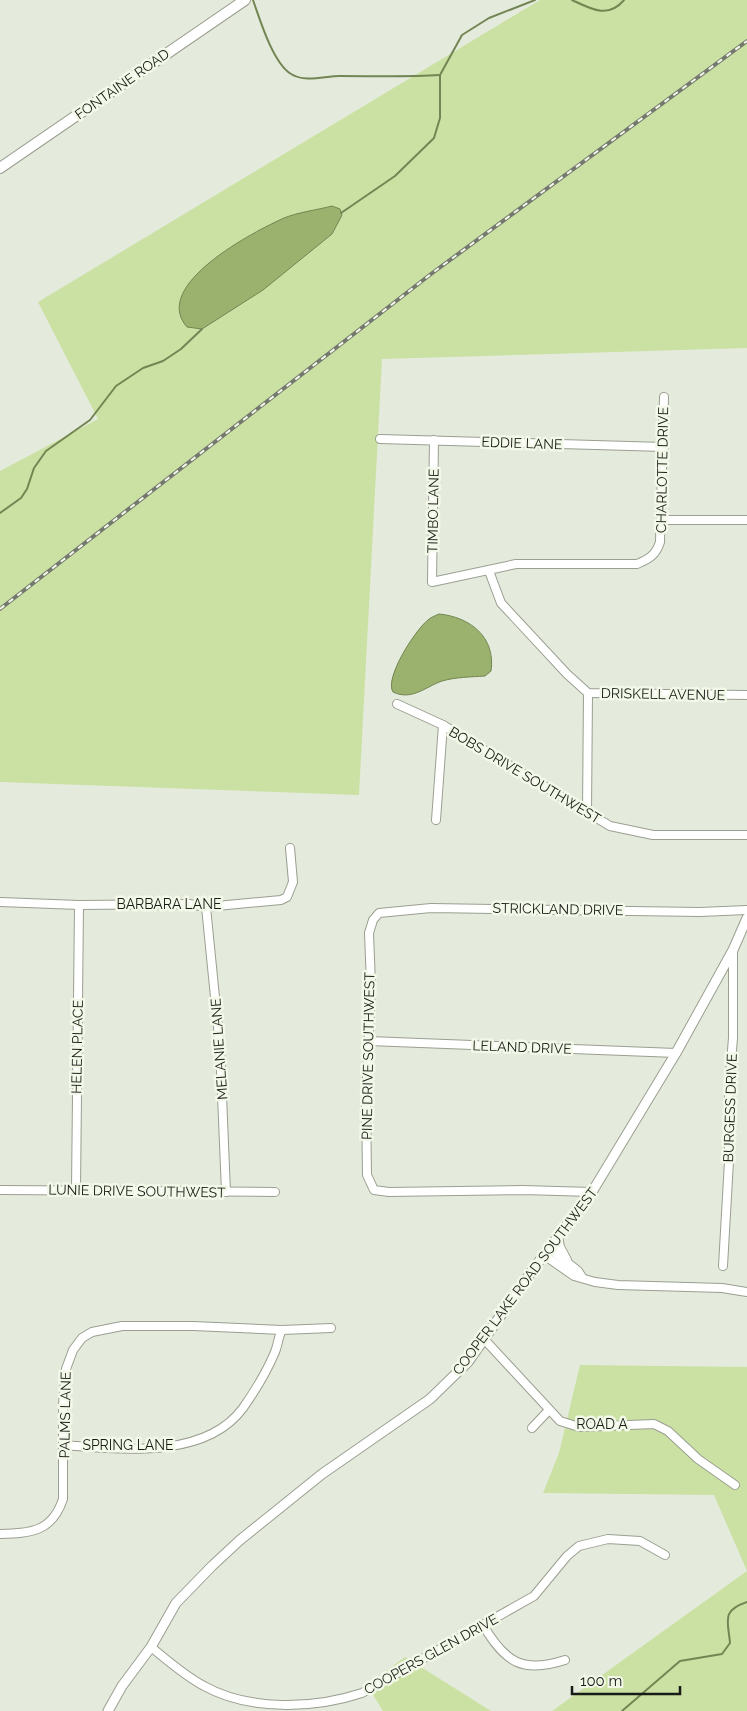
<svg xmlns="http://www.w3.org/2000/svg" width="747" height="1711" font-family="Raleway,sans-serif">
<rect width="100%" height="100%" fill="#e5ebdc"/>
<g fill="#cae1a3">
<polygon points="540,0 747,0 747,348 382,359 359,795 0,782 0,471 98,419 38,302"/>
<polygon points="580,1365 747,1367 747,1711 552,1711 747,1571 714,1495 543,1493 559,1453"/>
<polygon points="405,1657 491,1711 383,1711 367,1685"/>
</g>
<g fill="#9ab26d" stroke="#738553">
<path d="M 332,206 L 340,209 L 342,215 L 332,234 L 263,290 L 202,329 L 187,327 C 150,285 255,231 284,218 C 299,212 317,210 332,206 Z"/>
<path d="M 439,614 C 470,617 496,637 491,671 L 485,676 C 471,677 456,677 442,681 C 425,687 412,701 393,692 C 384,678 416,629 428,620 C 431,617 435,616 439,614 Z"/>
</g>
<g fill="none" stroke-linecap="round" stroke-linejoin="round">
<g stroke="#738553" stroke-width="2">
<path d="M 253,0 C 260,20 273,63 291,74 C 306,83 324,76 340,76 C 374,76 407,77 440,75"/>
<path d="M 572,0 C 591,9 608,19 624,0"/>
<polyline points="341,213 395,176 434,138 440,118 440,75 462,35 489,18 535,0"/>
<polyline points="0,513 21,498 27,489 34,468 46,451 90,420 116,386 143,368 163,361 181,349 202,329"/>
<path d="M 622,1711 L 680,1661 L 722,1654 L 730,1643 C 728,1620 721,1611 747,1602"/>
</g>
<g stroke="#9a9f91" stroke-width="10">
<g id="minor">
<polyline points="380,439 664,447"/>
<path d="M 434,440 L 432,582 L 516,564 L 637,564 C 649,559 656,555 660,542 L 664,397"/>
<polyline points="662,520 747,520"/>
<polyline points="489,571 501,603 567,674 588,693 747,695"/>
<polyline points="397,704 443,725 610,826 653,835 747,835"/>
<polyline points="587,812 588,693"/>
<polyline points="436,820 443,725"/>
<polyline points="0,902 79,905 189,904 206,907 281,900 287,897 293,882 290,848"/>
<polyline points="206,907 220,1047 226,1192"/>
<polyline points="369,1041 676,1053"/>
<polyline points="0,1190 275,1192"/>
<polyline points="76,1190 79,905"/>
<polyline points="592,1192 523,1190 389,1192 374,1190 367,1175 366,1101 371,985 369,933 373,920 379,913 431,908 700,912 747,910"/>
<polyline points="558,1236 560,1247 567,1260"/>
<polyline points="549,1248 578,1271 582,1277"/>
<polyline points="544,1255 574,1276 595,1282 618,1285 722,1288 747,1292"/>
<polyline points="723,1266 729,1161 729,1087 733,1038 733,950"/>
<polyline points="484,1339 560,1421 579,1427 654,1424 668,1431 698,1459 735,1485"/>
<polyline points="532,1428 549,1410"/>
<path d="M 64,1445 C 119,1449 205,1460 243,1408 C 255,1391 267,1371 275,1352 C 278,1345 278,1337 282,1330"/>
<path d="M 0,1534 C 31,1533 52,1532 63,1499 L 63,1405 L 66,1369 L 73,1350 L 82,1338 L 92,1332 L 122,1326 L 193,1326 L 282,1330 L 331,1328"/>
<path d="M 483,1625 C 505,1662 522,1674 565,1660"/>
<path d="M 151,1647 C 168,1661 185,1676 204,1686 C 249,1711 314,1709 362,1693 L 534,1596 L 567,1556 L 579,1546 L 608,1539 L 640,1541 L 665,1555"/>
</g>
</g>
<g stroke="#9a9f91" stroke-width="11">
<polyline id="tertiary" points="108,1711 122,1686 151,1647 176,1603 212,1566 240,1540 322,1474 430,1399 468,1362 534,1268 592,1192 676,1053 733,950 747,918"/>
</g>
<g stroke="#9a9f91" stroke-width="12">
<polyline id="secondary" points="0,168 245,0"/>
</g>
<use href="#minor" stroke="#fff" stroke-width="8"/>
<use href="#tertiary" stroke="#fff" stroke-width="9"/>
<use href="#secondary" stroke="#fff" stroke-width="10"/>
<g stroke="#74786e" stroke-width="4">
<polyline id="rail" points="0,609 431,274 747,41"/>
</g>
<use href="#rail" stroke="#f3f9e9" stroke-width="2" stroke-dasharray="5.5" stroke-linecap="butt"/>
</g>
<g text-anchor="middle" stroke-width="5" stroke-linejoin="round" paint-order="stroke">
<g font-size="14" fill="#191b16" stroke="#f3f9e9">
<text transform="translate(122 84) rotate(-35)" y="5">FONTAINE ROAD</text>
<text transform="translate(522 443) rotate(2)" y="5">EDDIE LANE</text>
<text transform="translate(662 470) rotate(-89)" y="5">CHARLOTTE DRIVE</text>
<text transform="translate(433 511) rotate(-89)" y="5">TIMBO LANE</text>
<text transform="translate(663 694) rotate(1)" y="5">DRISKELL AVENUE</text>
<text transform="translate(525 775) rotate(31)" y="5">BOBS DRIVE SOUTHWEST</text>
<text x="169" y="909">BARBARA LANE</text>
<text transform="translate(558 909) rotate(1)" y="5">STRICKLAND DRIVE</text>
<text transform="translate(77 1047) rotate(-89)" y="5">HELEN PLACE</text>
<text transform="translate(522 1047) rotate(2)" y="5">LELAND DRIVE</text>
<text transform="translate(219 1049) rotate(-94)" y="5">MELANIE LANE</text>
<text transform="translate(368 1056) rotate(-89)" y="5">PINE DRIVE SOUTHWEST</text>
<text transform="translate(730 1108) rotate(-88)" y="5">BURGESS DRIVE</text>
<text transform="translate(137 1191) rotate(1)" y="5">LUNIE DRIVE SOUTHWEST</text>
<text transform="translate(525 1281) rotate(-53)" y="5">COOPER LAKE ROAD SOUTHWEST</text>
<text transform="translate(65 1415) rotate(-89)" y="5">PALMS LANE</text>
<text x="602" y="1429">ROAD A</text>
<text x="128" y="1450">SPRING LANE</text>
<text transform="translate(431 1654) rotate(-29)" y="5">COOPERS GLEN DRIVE</text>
</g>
</g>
<path d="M572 1686v8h108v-8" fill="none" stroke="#191b16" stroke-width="2.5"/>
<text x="580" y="1686" font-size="15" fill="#191b16" stroke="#f3f9e9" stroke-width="4" paint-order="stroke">100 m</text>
</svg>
